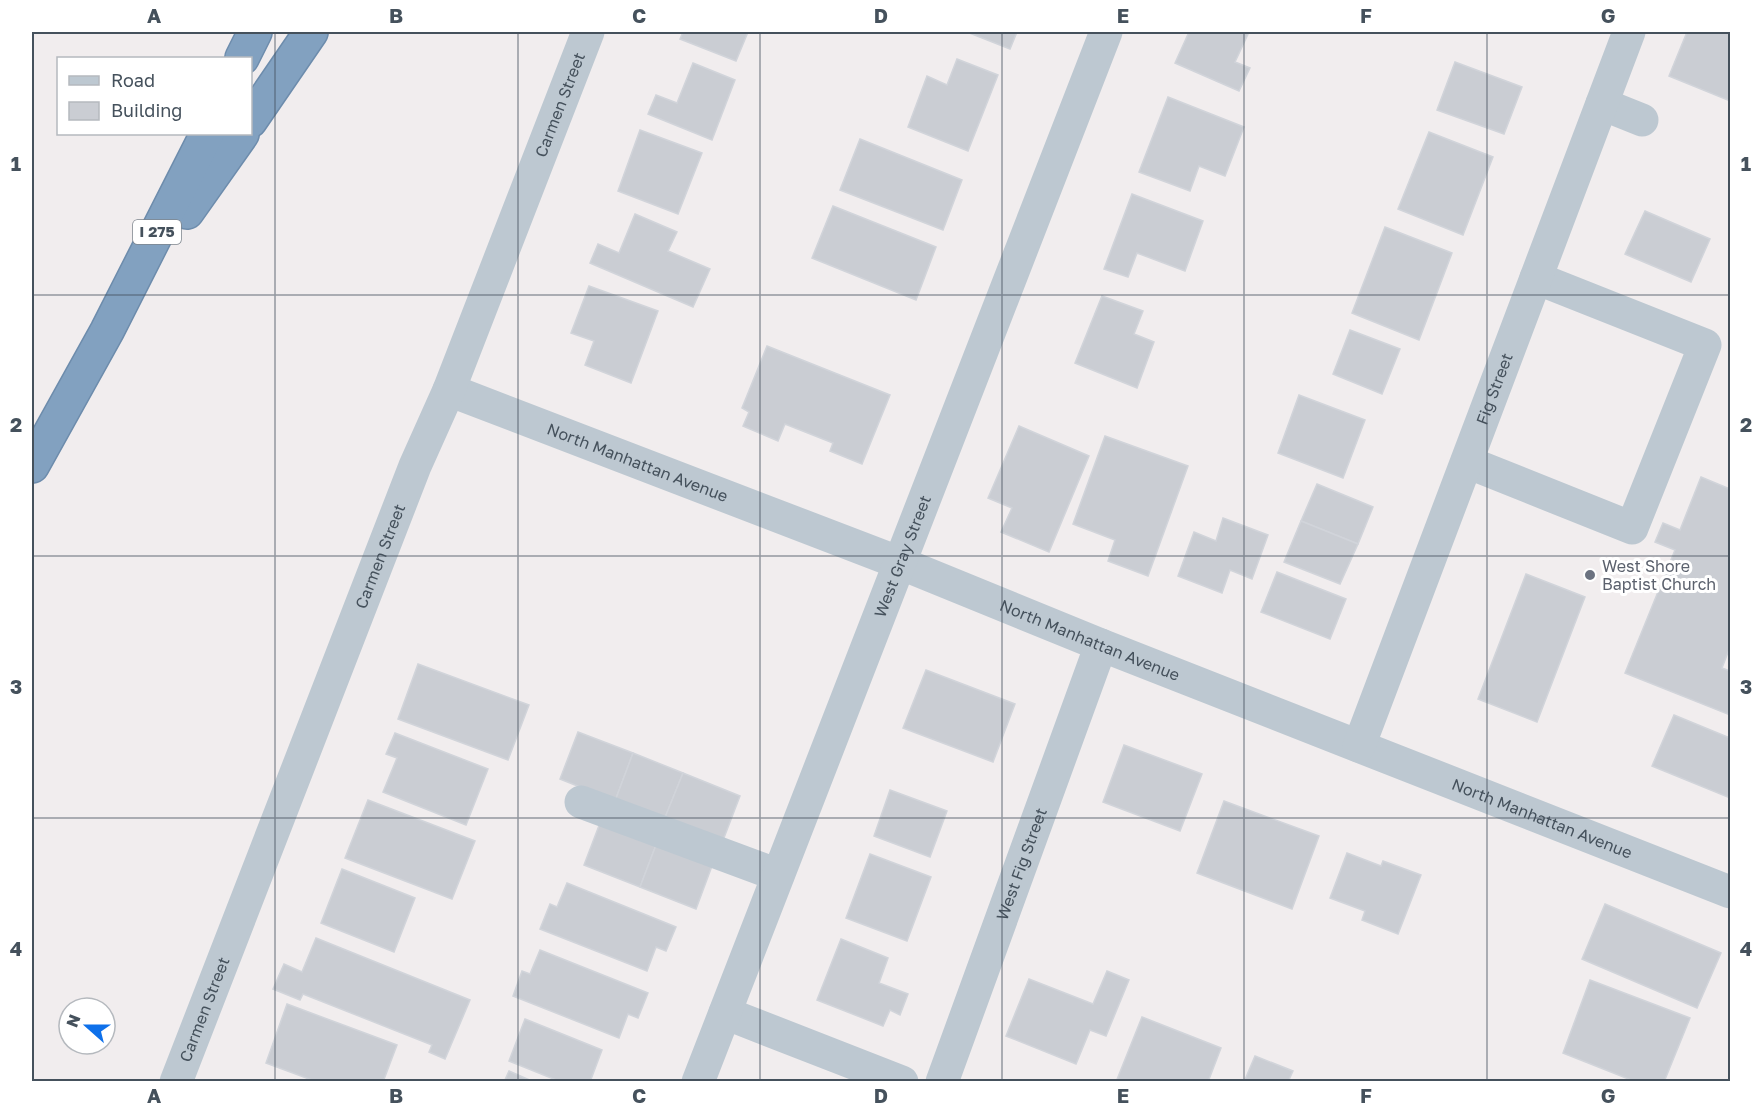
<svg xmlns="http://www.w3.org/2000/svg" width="1762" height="1113" font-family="'Golos Text',sans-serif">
<rect width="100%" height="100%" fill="#f1edee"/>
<g fill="#cacdd3" stroke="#d1d4da" stroke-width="1.5">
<polygon points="683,32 748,32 736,61 680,39"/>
<polygon points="967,32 1017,32 1010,49"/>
<polygon points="1189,32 1249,32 1235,62 1250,68 1239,91 1175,63"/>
<polygon points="1687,32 1730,32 1730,101 1669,76"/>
<polygon points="957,59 998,75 968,151 908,127 927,76 947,85"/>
<polygon points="1455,62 1522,87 1504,134 1437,110"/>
<polygon points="693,63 735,80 712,140 648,114 656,95 677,103"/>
<polygon points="1168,97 1244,127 1225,176 1199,166 1190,191 1139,172"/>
<polygon points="640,130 702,153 678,214 618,191"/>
<polygon points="1429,132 1493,157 1463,235 1398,209"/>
<polygon points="860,139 962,180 943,230 840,190"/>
<polygon points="1132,194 1203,221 1185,271 1137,253 1128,277 1104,269"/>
<polygon points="833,206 936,247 916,300 812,258"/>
<polygon points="1645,211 1710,239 1691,282 1625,254"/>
<polygon points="635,214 677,232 668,251 710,269 693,307 590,263 598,244 619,253"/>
<polygon points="1385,227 1452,253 1419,340 1352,313"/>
<polygon points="589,286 658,311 631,383 585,365 594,341 571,333"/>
<polygon points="1102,296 1143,311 1134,334 1154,342 1137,388 1075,363"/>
<polygon points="1350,330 1400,349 1382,394 1333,374"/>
<polygon points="767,346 890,395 862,464 830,451 833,443 785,424 778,441 743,426 749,412 742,408"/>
<polygon points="1299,395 1365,420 1343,478 1278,453"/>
<polygon points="1019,426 1089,456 1049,552 1001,532 1012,508 988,498"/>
<polygon points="1105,436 1188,466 1148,576 1108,561 1115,540 1073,524"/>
<polygon points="1701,477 1730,489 1730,647 1722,668 1730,671 1730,715 1625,673 1675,550 1655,542 1663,523 1680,530"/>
<polygon points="1317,484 1373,507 1358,544 1301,521"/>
<polygon points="1223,518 1268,535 1252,579 1230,570 1222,593 1178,576 1194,532 1216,541"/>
<polygon points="1301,521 1358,544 1340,584 1284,562"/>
<polygon points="1277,572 1346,599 1330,639 1261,612"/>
<polygon points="1526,574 1585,597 1537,722 1478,699"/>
<polygon points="418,664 529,705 508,760 398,719"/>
<polygon points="926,670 1015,704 993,762 903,728"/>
<polygon points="1674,715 1730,738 1730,798 1652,766"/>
<polygon points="578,732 633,753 615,801 560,779"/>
<polygon points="395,733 488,769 466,825 383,792 397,758 386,754"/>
<polygon points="1124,745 1202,774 1180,831 1103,802"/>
<polygon points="633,753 683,773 664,820 615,801"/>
<polygon points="683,773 740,796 722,843 664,820"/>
<polygon points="890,790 947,811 930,857 874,836"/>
<polygon points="368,800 475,841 452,899 345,858"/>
<polygon points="1224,801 1319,836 1292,909 1197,873"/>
<polygon points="600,823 656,845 640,887 584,865"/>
<polygon points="656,845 712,866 696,909 640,887"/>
<polygon points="1347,853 1381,866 1383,861 1421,875 1398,934 1362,920 1365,911 1330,898"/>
<polygon points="870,854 931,877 907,941 846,918"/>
<polygon points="342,869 415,898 394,952 321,923"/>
<polygon points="567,883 676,927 666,951 656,947 647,971 540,929 550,904 557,907"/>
<polygon points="1605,904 1721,953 1697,1008 1582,959"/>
<polygon points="316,938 470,1000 445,1059 429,1052 432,1045 303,994 300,1000 273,989 284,964 302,972"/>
<polygon points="841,939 888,958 879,983 908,994 900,1015 890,1010 883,1026 817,1000"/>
<polygon points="540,950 648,993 638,1018 628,1014 619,1038 513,996 522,971 530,974"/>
<polygon points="1107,971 1129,980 1106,1036 1090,1030 1076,1064 1006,1036 1029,979 1093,1004"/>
<polygon points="1590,980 1690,1018 1664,1082 1636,1082 1563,1053"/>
<polygon points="287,1004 397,1045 383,1082 317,1082 266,1063"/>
<polygon points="1142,1017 1221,1048 1208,1082 1116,1082"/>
<polygon points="525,1019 602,1050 590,1082 561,1082 509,1061"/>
<polygon points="1255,1056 1293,1071 1288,1082 1244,1082"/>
<polygon points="509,1071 534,1082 504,1082"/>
</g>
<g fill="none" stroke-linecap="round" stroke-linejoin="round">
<g stroke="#6d8cac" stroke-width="36">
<g id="highway">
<polyline points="242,58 255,32"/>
<polyline points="250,121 311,32"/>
<polyline points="187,212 242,134"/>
<polyline points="32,466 107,331 207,134"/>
</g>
</g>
<g stroke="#bdc8d1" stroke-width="33">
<polyline points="1602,104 1642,120"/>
<path id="s1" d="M 449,390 L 900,563 L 1101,645 L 1730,892"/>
<polyline points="1467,462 1632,528 1705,345 1536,278"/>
<path id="s2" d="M 1359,746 L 1629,32"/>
<polyline points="581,802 778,875"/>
<polyline points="725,1013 902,1082"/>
<path id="s3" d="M 176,1082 L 415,466 L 449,390 L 588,32"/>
<path id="s4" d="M 698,1082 L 1106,32"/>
<path id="s5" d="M 942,1082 L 1101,645"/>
</g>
<use href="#highway" stroke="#82a1c0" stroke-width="33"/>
</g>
<path fill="none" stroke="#45515c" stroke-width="1.5" stroke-opacity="0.55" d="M 275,32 L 275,1082M 518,32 L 518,1082M 760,32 L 760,1082M 1002,32 L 1002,1082M 1244,32 L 1244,1082M 1487,32 L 1487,1082M 32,295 L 1730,295M 32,556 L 1730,556M 32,818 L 1730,818"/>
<circle fill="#6b7280" stroke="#fff" stroke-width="2" cx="1590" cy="575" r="6"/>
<g text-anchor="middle" stroke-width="6" stroke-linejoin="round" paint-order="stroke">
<rect fill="#fff" stroke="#7d858d" stroke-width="1.5" x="133" y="220" width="48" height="24" rx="4.5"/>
<g font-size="15" font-weight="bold" fill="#45515c">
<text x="157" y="237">I 275</text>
</g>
<g font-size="16" fill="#45515c" stroke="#fff">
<text dy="6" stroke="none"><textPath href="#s3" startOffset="1050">Carmen Street</textPath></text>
<text dy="6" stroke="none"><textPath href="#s2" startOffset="382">Fig Street</textPath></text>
<text dy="6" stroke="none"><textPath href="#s1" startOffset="202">North Manhattan Avenue</textPath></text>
<text dy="6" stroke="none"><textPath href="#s3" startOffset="564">Carmen Street</textPath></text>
<text dy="6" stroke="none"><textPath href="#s4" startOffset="564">West Gray Street</textPath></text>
<text dy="6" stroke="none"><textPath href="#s1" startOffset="688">North Manhattan Avenue</textPath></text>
<text dy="6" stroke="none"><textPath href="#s1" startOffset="1174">North Manhattan Avenue</textPath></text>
<text dy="6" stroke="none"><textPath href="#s5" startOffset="232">West Fig Street</textPath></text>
<text dy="6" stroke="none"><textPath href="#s3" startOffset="78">Carmen Street</textPath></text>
</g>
<g font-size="16" fill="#5b616d" stroke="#fff" text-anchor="start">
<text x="1602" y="572">West Shore<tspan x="1602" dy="18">Baptist Church</tspan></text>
</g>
</g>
<rect width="1762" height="1113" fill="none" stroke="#ffffff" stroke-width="66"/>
<rect x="57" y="57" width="195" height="78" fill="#ffffff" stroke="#b5b9be" stroke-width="1.5"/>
<rect x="69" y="76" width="30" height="9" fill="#bdc8d1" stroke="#b5b9be" stroke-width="1.5"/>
<text x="111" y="87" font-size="18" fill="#45515c">Road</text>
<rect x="69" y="102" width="30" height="18" fill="#cacdd3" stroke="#b5b9be" stroke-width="1.5"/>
<text x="111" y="117" font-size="18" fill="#45515c">Building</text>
<g transform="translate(87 1026) rotate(291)"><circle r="28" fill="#ffffff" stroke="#b5b9be" stroke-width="1.5"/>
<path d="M0-4.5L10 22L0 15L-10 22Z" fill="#0e70ea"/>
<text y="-9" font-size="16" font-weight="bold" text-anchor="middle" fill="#45515c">N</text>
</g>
<rect x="33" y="33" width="1696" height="1047" fill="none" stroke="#45515c" stroke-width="2"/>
<g font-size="20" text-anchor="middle" font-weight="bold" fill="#45515c">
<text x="154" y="23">A</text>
<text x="396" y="23">B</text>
<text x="639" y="23">C</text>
<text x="881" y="23">D</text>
<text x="1123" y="23">E</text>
<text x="1366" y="23">F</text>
<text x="1608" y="23">G</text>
<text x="16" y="171">1</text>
<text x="1746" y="171">1</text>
<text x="16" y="432">2</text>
<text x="1746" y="432">2</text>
<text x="16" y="694">3</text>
<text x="1746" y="694">3</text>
<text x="16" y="956">4</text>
<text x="1746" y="956">4</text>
<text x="154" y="1103">A</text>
<text x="396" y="1103">B</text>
<text x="639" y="1103">C</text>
<text x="881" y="1103">D</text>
<text x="1123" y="1103">E</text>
<text x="1366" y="1103">F</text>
<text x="1608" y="1103">G</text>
</g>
</svg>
